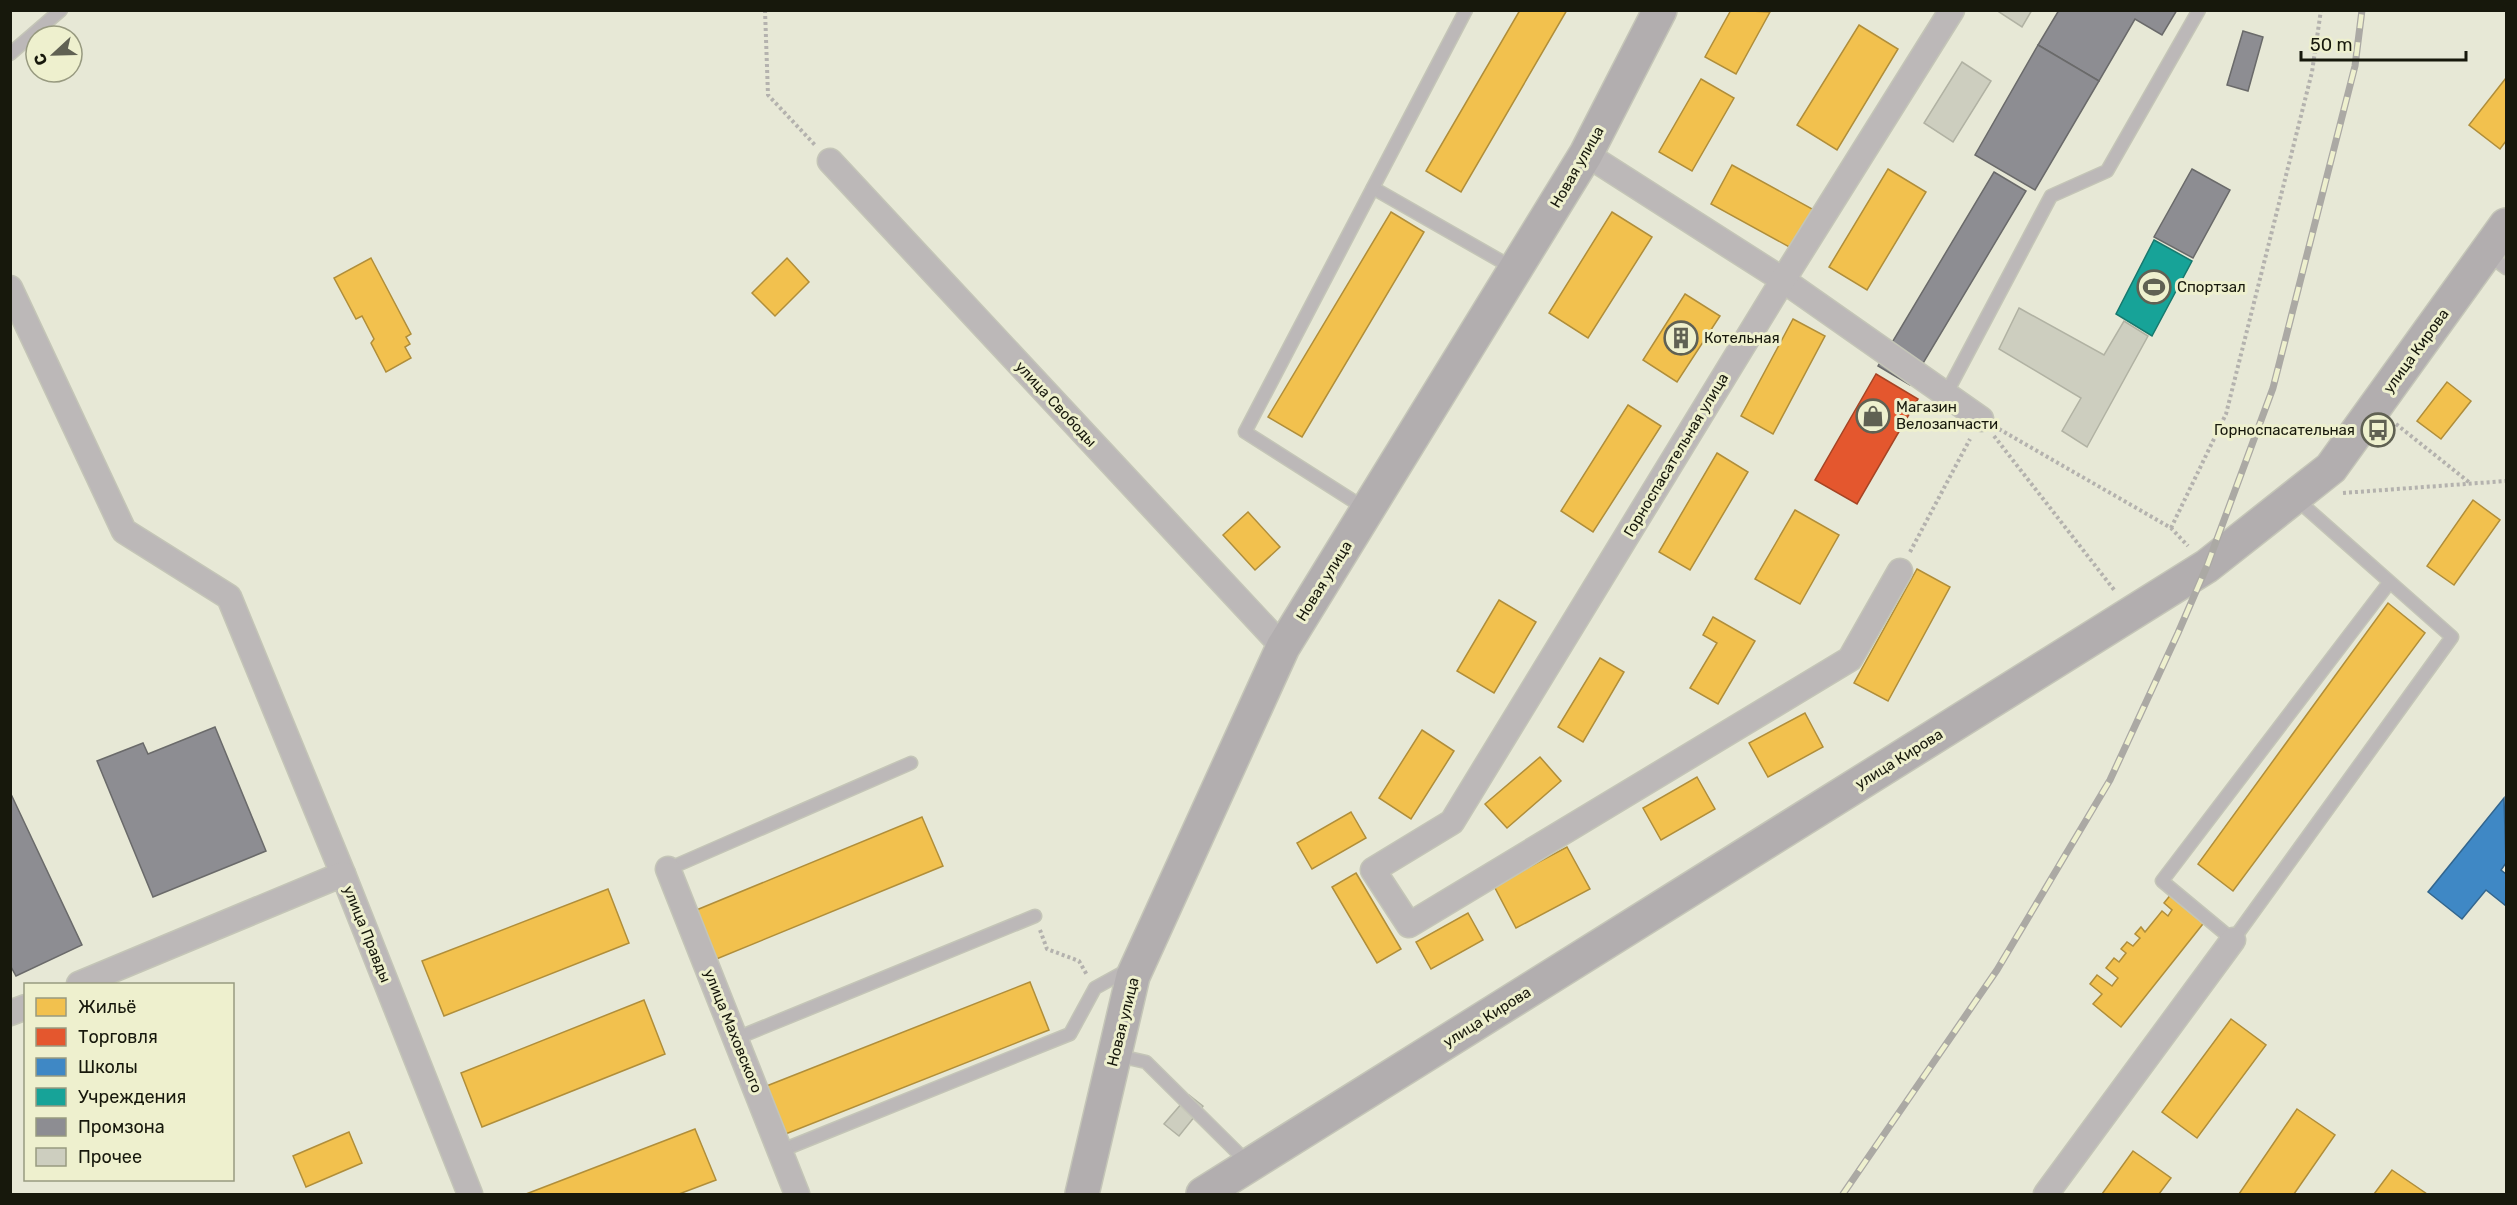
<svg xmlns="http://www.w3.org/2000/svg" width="2517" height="1205" font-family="Rubik,sans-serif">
<rect width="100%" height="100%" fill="#e7e8d6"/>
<g fill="#f2c14e" stroke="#b08e3a" stroke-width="1.5">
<polygon points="1520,10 1567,10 1461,192 1426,171"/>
<polygon points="1731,10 1770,12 1736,74 1705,57"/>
<polygon points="1859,25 1898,49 1837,150 1797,125"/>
<polygon points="2506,78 2506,141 2500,149 2469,125"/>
<polygon points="1701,79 1734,98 1692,171 1659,152"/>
<polygon points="1732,165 1814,210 1793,249 1711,204"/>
<polygon points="1888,169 1926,192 1867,290 1829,267"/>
<polygon points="1391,212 1424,232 1302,437 1268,417"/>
<polygon points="1612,212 1652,237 1588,338 1549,313"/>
<polygon points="371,258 411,334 406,337 410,344 405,347 411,358 386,372 371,343 374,339 362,316 356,319 334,278"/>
<polygon points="787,258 809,282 775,316 752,293"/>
<polygon points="1685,294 1720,316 1677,382 1643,360"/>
<polygon points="1793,319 1825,336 1773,434 1741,416"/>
<polygon points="2447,382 2471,401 2441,439 2417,421"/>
<polygon points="1628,405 1661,426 1593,532 1561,511"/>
<polygon points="1717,453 1748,472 1690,570 1659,552"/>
<polygon points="2473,500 2500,520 2454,585 2427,566"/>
<polygon points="1795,510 1839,535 1800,604 1755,579"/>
<polygon points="1248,512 1280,547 1255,570 1223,535"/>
<polygon points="1917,569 1950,587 1888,701 1854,683"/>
<polygon points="1499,600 1536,622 1494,693 1457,671"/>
<polygon points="2388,603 2425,633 2233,891 2198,864"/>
<polygon points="1713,617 1755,641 1718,704 1690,688 1717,643 1703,635"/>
<polygon points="1600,658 1624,672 1583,742 1558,727"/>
<polygon points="1805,713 1823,747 1768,777 1749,743"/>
<polygon points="1422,730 1454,751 1411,819 1379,798"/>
<polygon points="1540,757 1561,781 1507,828 1485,804"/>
<polygon points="1697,777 1715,809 1661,840 1643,808"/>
<polygon points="1351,812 1366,838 1312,869 1297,843"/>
<polygon points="922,817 943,866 714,960 694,911"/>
<polygon points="1567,847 1590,889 1516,928 1494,886"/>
<polygon points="1356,873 1401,949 1377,963 1332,887"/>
<polygon points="608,889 629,943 444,1016 422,961"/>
<polygon points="2172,893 2206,920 2121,1027 2093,1004 2102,994 2090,984 2097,975 2112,986 2118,978 2106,968 2114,958 2119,962 2126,953 2121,949 2127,942 2133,946 2140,938 2135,934 2141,927 2145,932 2162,911 2168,916 2172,910 2164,903"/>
<polygon points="1468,913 1483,940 1431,969 1416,942"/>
<polygon points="1030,982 1049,1030 783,1135 764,1087"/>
<polygon points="644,1000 665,1054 482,1127 461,1073"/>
<polygon points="2231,1019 2266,1045 2197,1138 2162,1112"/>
<polygon points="2297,1109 2335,1135 2294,1194 2239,1194"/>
<polygon points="695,1129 716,1180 679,1194 526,1194"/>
<polygon points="349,1132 362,1163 306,1187 293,1156"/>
<polygon points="2133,1151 2171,1178 2159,1194 2102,1194"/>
<polygon points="2392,1170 2427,1194 2374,1194"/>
</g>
<polygon fill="#e4572e" stroke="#a64424" stroke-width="1.5" points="1876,374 1918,399 1857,504 1815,480"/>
<polygon fill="#3f88c5" stroke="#33668e" stroke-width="1.5" points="2504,798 2506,863 2501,870 2506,874 2506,906 2486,890 2462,919 2428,892"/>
<polygon fill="#17a398" stroke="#17796e" stroke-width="1.5" points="2154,240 2192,261 2152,336 2116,314"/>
<g fill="#8d8d92" stroke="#6a6a6a" stroke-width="1.5">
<polygon points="2059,10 2177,10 2162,35 2135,19 2099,81 2038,45"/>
<polygon points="2243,31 2263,37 2248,91 2227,85"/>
<polygon points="2038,45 2099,81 2035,190 1975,155"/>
<polygon points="2192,169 2230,190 2193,258 2154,237"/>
<polygon points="1994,172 2026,191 1910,385 1878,366"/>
<polygon points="215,727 266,851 153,897 97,761 143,743 148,754"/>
<polygon points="10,792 82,945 16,976 10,965"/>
</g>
<g fill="#cdcebf" stroke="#b1b2a3" stroke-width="1.5">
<polygon points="1996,10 2032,10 2022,27"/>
<polygon points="1962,62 1991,81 1953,142 1924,123"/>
<polygon points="2019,308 2104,355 2124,321 2148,336 2087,447 2062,431 2081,398 1999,349"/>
<polygon points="1189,1095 1203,1106 1179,1136 1164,1124"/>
</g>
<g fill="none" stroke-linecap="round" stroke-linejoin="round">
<g stroke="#c4c5b7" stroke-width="15">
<g id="service">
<polyline points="10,54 61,10"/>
<polyline points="1373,188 1513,268"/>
<polyline points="2486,253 2506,268"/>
<polyline points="1946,394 2051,196 2107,171 2199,10"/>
<polyline points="2295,498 2452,637 2233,940 2162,881 2389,583"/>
<polyline points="1366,509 1245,432 1466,10"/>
<polyline points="668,869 911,763"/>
<polyline points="737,1038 1035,916"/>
<polyline points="1115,1055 1146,1062 1249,1164"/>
<polyline points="780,1151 1070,1034 1095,988 1124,972 1130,975"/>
</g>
</g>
<g stroke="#c4c5b7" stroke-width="27">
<g id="minor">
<polyline points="1586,154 1783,280 1981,419"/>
<polyline points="830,161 1283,647"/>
<polyline points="10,288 124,531 229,597 343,874"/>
<polyline points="1900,571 1850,659 1409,925 1373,870 1452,822 1783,280 1952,10"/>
<polyline points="668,869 797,1194"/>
<polyline points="79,984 343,874 470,1194"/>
<polyline points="10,1013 26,1007"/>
<polyline points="2046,1194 2233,940"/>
</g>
</g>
<g stroke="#c4c5b7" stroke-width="36">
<g id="secondary">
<polyline points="1082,1194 1133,976 1283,647 1586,154 1660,10"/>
<polyline points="1203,1194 2207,566 2331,468 2506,225"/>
</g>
</g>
<g stroke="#b4b2ae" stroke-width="4" stroke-dasharray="3 3" stroke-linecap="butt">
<polyline points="765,10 768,95 815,145"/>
<polyline points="2396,424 2470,483"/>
<polyline points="1999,429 2171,528 2188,546"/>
<polyline points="1994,436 2115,591"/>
<polyline points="2343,493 2506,481"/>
<polyline points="2171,528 2226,414 2312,72 2321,10"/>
<polyline points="1910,552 1970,439"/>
<polyline points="1040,930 1047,949 1079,961 1087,975"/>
</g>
<use href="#service" stroke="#bcb8b8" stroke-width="12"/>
<use href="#minor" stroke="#bcb8b8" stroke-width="24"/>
<use href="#secondary" stroke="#b2aeaf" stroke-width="33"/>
<g stroke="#aba9a4" stroke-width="7">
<polyline id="rail" points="1843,1194 1997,970 2110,780 2178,633 2207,566 2273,388 2355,66 2362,10"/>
</g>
<use href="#rail" stroke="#eef0ce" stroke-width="4.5" stroke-dasharray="14" stroke-linecap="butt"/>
</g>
<defs>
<g id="stadium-ring" transform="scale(1.725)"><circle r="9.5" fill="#eef0ce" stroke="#606153" stroke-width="1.5"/><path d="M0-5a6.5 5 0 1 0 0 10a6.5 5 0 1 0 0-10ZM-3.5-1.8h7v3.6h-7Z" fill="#606153"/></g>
<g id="building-ring" transform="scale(1.725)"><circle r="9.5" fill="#eef0ce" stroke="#606153" stroke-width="1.5"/><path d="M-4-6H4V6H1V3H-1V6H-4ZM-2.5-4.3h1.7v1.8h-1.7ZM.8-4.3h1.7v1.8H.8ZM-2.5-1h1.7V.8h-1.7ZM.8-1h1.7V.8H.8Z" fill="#606153"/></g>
<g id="shop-ring" transform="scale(1.725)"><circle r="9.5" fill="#eef0ce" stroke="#606153" stroke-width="1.5"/><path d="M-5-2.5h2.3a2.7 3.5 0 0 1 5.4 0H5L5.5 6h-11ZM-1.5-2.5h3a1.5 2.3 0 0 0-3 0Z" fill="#606153"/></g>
<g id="bus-ring" transform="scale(1.725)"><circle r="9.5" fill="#eef0ce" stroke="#606153" stroke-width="1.5"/><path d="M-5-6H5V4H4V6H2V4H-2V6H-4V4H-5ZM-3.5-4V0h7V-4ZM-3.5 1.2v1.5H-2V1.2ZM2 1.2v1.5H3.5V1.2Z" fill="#606153"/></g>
</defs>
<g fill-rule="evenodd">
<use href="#stadium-ring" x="2154" y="287"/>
<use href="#building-ring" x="1681" y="338"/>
<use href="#shop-ring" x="1873" y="416"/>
<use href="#bus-ring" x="2378" y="430"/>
</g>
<g text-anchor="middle" stroke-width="6" stroke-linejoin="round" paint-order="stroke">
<g font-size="15" fill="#17180c" stroke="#eef0ce">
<text transform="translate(1577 167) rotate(-60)" y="5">Новая улица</text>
<text transform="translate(2416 351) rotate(-54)" y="5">улица Кирова</text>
<text transform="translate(1056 404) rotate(47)" y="5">улица Свободы</text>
<text transform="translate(1676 455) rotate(-59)" y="5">Горноспасательная улица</text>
<text transform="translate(1324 581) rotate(-58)" y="5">Новая улица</text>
<text transform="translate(1899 759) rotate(-32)" y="5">улица Кирова</text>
<text transform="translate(367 934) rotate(68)" y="5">улица Правды</text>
<text transform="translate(1487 1017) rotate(-32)" y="5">улица Кирова</text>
<text transform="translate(1123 1022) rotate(-76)" y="5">Новая улица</text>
<text transform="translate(733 1031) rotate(68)" y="5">улица Маховского</text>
</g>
<g font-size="15" fill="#17180c" stroke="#eef0ce" text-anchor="start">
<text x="2177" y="292">Спортзал</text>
<text x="1704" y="343">Котельная</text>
<text x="1896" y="412">Магазин<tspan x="1896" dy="17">Велозапчасти</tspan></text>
<text x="2355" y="435" text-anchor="end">Горноспасательная</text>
</g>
</g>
<rect width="2517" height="1205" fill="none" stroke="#17180c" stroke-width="24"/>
<rect x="24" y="983" width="210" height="198" fill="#eef0ce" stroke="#989a80" stroke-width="1.5"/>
<rect x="36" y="998" width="30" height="18" fill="#f2c14e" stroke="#989a80" stroke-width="1.5"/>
<text x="78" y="1013" font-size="18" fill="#17180c">Жильё</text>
<rect x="36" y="1028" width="30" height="18" fill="#e4572e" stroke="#989a80" stroke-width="1.5"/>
<text x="78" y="1043" font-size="18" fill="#17180c">Торговля</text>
<rect x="36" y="1058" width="30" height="18" fill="#3f88c5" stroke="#989a80" stroke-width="1.5"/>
<text x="78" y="1073" font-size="18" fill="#17180c">Школы</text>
<rect x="36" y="1088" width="30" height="18" fill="#17a398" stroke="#989a80" stroke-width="1.5"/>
<text x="78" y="1103" font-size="18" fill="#17180c">Учреждения</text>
<rect x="36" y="1118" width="30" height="18" fill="#8d8d92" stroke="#989a80" stroke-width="1.5"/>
<text x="78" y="1133" font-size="18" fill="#17180c">Промзона</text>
<rect x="36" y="1148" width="30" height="18" fill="#cdcebf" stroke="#989a80" stroke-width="1.5"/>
<text x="78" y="1163" font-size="18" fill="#17180c">Прочее</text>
<g transform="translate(54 54) rotate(248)"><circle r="28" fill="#eef0ce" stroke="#989a80" stroke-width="1.5"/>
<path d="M0-4.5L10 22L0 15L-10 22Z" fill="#606153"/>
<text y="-9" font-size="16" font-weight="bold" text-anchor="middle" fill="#17180c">С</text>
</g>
<path d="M2301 51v9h165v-9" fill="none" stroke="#17180c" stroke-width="3"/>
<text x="2310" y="51" font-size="18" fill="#17180c" stroke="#eef0ce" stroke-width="4.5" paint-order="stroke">50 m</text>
</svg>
